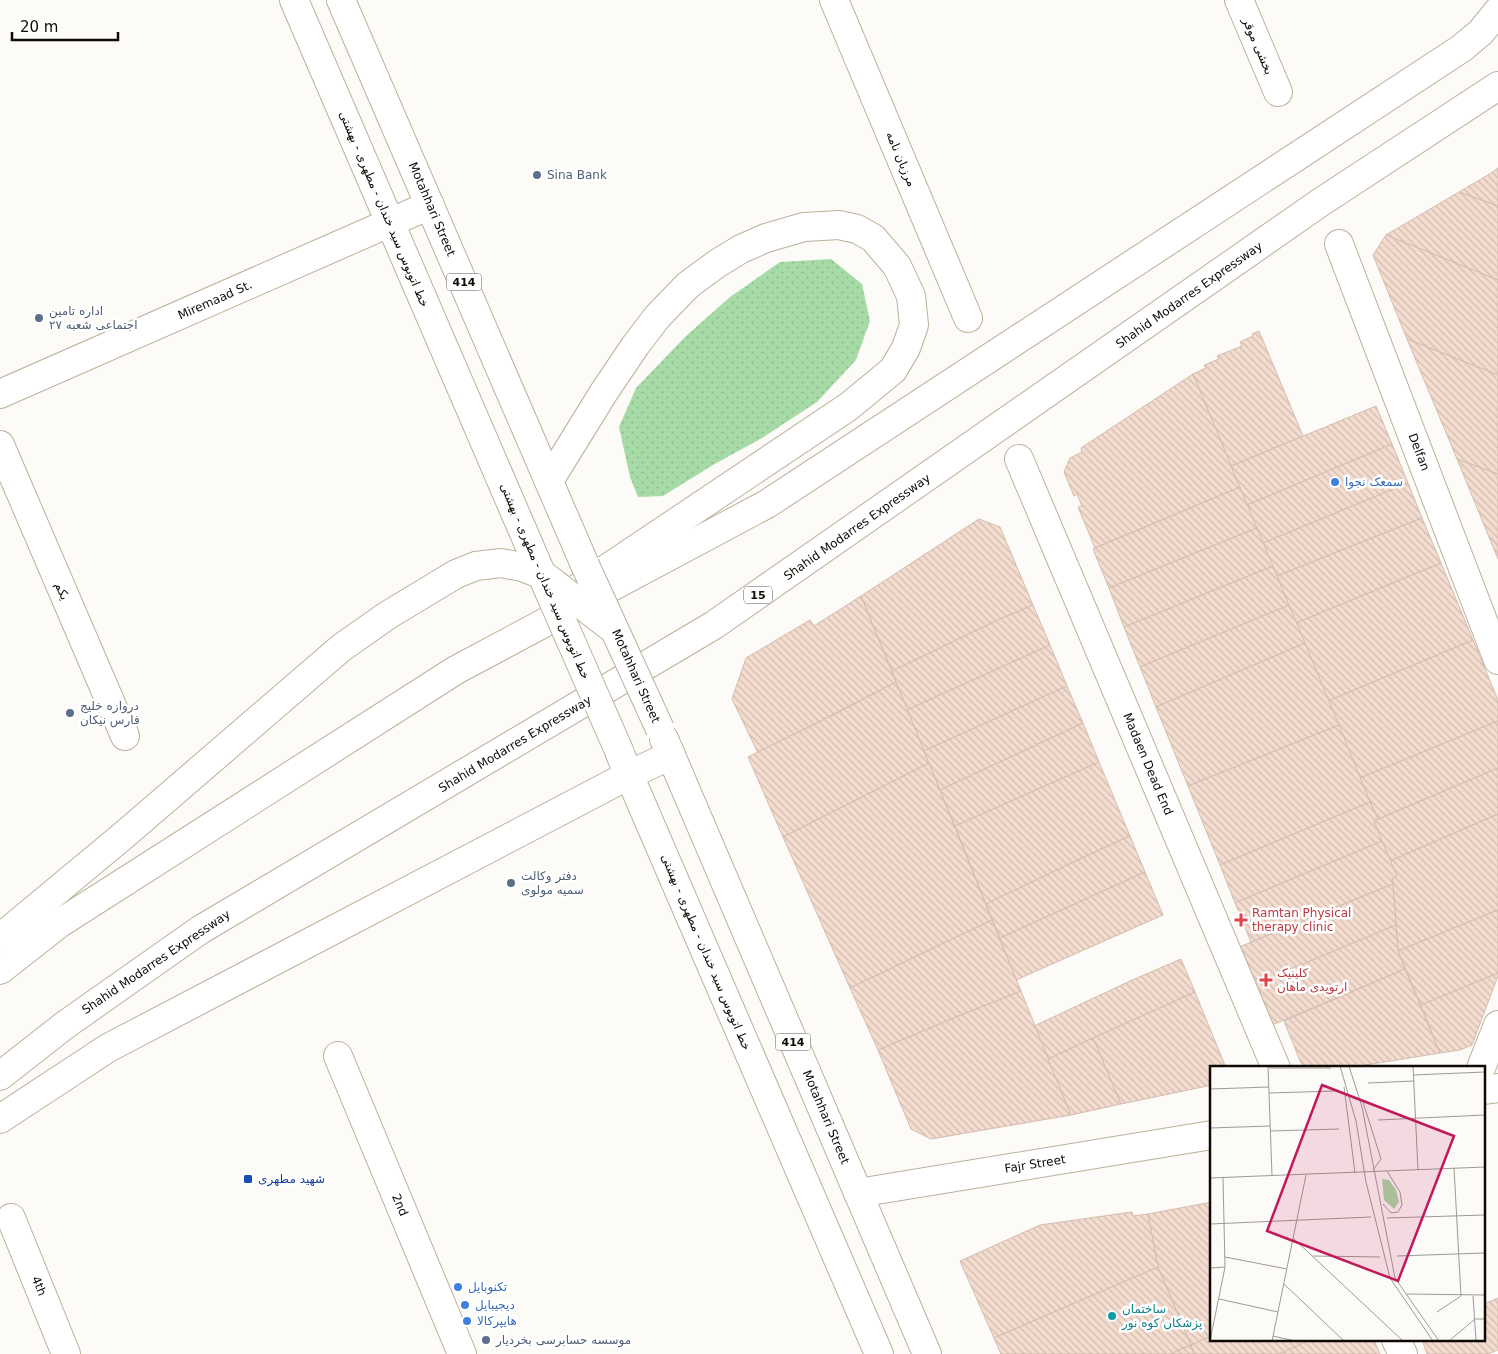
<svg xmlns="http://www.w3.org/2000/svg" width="1498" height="1354" font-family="'DejaVu Sans',Cairo,sans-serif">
<defs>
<pattern id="grass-dots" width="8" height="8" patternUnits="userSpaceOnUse" patternTransform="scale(1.25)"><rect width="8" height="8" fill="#a6dba7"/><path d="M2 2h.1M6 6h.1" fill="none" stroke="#8ebb8e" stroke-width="1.8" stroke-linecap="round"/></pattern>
<pattern id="building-back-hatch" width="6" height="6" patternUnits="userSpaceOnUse" patternTransform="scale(1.25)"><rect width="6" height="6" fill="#f4dccf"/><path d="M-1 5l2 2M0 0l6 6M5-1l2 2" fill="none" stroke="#d0bbb0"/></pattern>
</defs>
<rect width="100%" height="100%" fill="#fdfbf7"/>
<polygon fill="url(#grass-dots)" points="831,259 862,284 870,321 856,360 817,402 762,438 713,465 663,496 638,497 630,477 619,427 636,388 686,336 730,297 780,262"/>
<g fill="url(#building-back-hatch)" stroke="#d3bcb0">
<polygon points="1498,168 1498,206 1459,192 1488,175"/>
<polygon points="1459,192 1498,206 1498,280 1386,235"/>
<polygon points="1386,235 1498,280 1498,375 1407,339 1373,255"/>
<polygon points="1259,331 1303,436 1231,466 1193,374 1206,368 1204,365 1219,359 1217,356 1242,346 1240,342 1253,336 1252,334"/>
<polygon points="1407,339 1498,375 1498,474 1457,459"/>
<polygon points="1193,374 1240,487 1095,548 1078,507 1082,506 1077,494 1074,496 1064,472 1070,458 1082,452 1081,448"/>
<polygon points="1376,406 1392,444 1247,505 1231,466"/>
<polygon points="1392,444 1408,483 1263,543 1247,505"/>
<polygon points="1457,459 1498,474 1498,559"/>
<polygon points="1408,483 1422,518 1277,576 1263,543"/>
<polygon points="1240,487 1257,528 1109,588 1093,549"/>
<polygon points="1422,518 1441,563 1296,623 1277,576"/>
<polygon points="979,519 1000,527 1033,605 1000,619 892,671 861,596"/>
<polygon points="1257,528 1273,566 1124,627 1109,588"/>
<polygon points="1441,563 1473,640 1328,701 1296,623"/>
<polygon points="1273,566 1289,605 1140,667 1124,627"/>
<polygon points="861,596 896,682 758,753 732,699 746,658 810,620 814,626"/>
<polygon points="1033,605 1050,645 907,710 892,671 1000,619"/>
<polygon points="1289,605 1305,643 1156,707 1140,667"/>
<polygon points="1473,640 1498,700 1498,721 1360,778 1328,701"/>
<polygon points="1305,643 1339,725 1188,786 1156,707"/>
<polygon points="1050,645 1067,686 924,751 907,710"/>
<polygon points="896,682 929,763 783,837 748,757 839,712"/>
<polygon points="1067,686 1083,723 940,790 924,751"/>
<polygon points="1498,721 1498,768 1378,819 1360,778"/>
<polygon points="1083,723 1099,762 955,826 940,790"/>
<polygon points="1339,725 1370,802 1220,865 1188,786"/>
<polygon points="1099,762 1130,836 1084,857 986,904 955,826"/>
<polygon points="929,763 992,920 850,988 783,837"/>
<polygon points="1498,768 1498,814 1390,861 1374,821"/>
<polygon points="1370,802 1378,819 1374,821 1382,841 1235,903 1220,865"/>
<polygon points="1498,814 1498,910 1398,951 1392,879 1397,876 1390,861"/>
<polygon points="1130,836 1145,872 1000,938 986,904 1084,857"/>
<polygon points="1382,841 1397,876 1392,879 1393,884 1251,942 1235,903"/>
<polygon points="1145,872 1163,915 1016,980 1000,938"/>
<polygon points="1393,884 1396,925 1248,987 1232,950"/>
<polygon points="1498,910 1498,973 1421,1005 1398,951"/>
<polygon points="992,920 1021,991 961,1015 878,1050 850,988"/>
<polygon points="1396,925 1398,951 1405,969 1265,1028 1248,987"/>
<polygon points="1181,959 1195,992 1048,1059 1034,1026 1130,981"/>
<polygon points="1405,969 1440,1053 1347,1068 1309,1068 1301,1063 1284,1021"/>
<polygon points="1498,973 1498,976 1472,1045 1460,1050 1440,1053 1421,1005"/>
<polygon points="1021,991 1071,1115 931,1139 911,1129 878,1050 961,1015"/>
<polygon points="1195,992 1226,1068 1212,1068 1212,1085 1121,1104 1093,1038"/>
<polygon points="1093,1038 1121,1104 1071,1115 1048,1059"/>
<polygon points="1212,1202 1212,1336 1191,1345 1158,1267 1148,1214"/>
<polygon points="1132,1212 1133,1216 1148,1214 1158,1267 994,1338 960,1261 1040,1225"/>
<polygon points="1158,1267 1191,1345 1170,1354 1001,1354 994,1338"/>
<polygon points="1498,1298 1498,1350 1488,1354 1427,1354 1422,1340 1484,1340 1484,1304"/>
<polygon points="1211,1336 1212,1336 1212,1340 1310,1340 1279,1354 1194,1354 1191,1345"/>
<polygon points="1310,1340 1374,1340 1380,1354 1279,1354"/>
<polygon points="1191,1345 1194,1354 1170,1354"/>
</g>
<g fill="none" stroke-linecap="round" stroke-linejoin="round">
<g stroke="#bab19b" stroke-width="30">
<g id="minor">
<polyline points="294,0 548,589"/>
<polyline points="834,0 968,318"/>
<polyline points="1239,0 1278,92"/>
<polyline points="1339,244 1498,660"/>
<polyline points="0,394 430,205"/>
<polyline points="0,445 125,736"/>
<polyline points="1019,459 1276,1068"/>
<polyline points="620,754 879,1354"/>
<polyline points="338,1056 462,1354"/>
<polyline points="1481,1068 1498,1025"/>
<polyline points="1484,1090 1498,1088"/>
<polyline points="858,1193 1212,1135"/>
<polyline points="11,1218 66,1354"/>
<polyline points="1396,1340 1403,1354"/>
</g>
</g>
<g stroke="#bab19b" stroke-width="30">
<g id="major">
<polyline points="341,0 585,565"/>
<polyline points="549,481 604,392 635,346 657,317 688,285 718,263 741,249 766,238 804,227 839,225 857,229 873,238 897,266 911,296 914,325 906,348 893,370 848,407 572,592"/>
<polyline points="664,739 927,1354"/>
<polyline points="0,938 124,835 341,648 388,615 456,574 476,566 501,563 522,567 543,575 555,584"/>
<polyline points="0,1119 108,1048 629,775 671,755"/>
</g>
</g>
<g stroke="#bab19b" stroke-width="30">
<g id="highway">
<polyline points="0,970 60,923 456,670 767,504 1462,48 1481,32 1498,11"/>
<polyline points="0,1076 65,1025 200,930 714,625 1321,202 1498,86"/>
</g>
</g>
<use href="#minor" stroke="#fff" stroke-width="28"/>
<use href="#major" stroke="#fff" stroke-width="28"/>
<use href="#highway" stroke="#fff" stroke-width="28"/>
<g stroke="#bab19b" stroke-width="30" stroke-linecap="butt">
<polyline id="minor-bridge" points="548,589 620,753"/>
</g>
<g stroke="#bab19b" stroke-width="30" stroke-linecap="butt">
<g id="major-bridge">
<polyline points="585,565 660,729"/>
<polyline points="555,584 613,629"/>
</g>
</g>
<use href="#minor-bridge" stroke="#fff" stroke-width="28"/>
<use href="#major-bridge" stroke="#fff" stroke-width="28"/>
</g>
<g fill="#5c6f8a" stroke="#fff" stroke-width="2">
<circle cx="537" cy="175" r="5"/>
<circle cx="39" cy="318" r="5"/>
<circle cx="70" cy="713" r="5"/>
<circle cx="511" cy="883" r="5"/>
<circle cx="486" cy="1340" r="5"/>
</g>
<g fill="#3f7fe0" stroke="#fff" stroke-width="2">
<circle cx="1335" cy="482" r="5"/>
<circle cx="458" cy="1287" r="5"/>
<circle cx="465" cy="1305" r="5"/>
<circle cx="467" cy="1321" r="5"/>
</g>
<g fill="#e0444e" stroke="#fff" stroke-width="2">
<path d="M1238.5 912.5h5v5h5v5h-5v5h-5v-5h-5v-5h5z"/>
<path d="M1263.5 972.5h5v5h5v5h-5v5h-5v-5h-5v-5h5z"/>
</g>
<rect fill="#1a4fb4" stroke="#fff" stroke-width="2" x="243" y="1174" width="10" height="10" rx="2.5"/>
<circle fill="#0f9aa8" stroke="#fff" stroke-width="2" cx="1112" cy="1316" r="5"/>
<g text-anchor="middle" stroke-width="5" stroke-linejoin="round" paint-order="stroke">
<g fill="#fff" stroke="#565450" stroke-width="1">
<rect x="446.5" y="273.5" width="35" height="17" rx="4"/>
<rect x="744" y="586.5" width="28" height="17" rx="4"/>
<rect x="775.5" y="1033.5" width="35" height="17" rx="4"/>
</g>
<g font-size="11" font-weight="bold" fill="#0e0b05">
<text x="464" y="286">414</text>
<text x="758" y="599">15</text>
<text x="793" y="1046">414</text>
</g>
<g font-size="12" fill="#0e0b05" stroke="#fff">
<text transform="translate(1258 46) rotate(67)" y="4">بخشی موقر</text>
<text transform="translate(901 159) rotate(67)" y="4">مرزبان نامه</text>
<text transform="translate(384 209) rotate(67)" y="4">خط اتوبوس سید خندان - مطهری - بهشتی</text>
<text transform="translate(432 209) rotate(67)" y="4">Motahhari Street</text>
<text transform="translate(1189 295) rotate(-35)" y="4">Shahid Modarres Expressway</text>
<text transform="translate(215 300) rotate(-24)" y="4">Miremaad St.</text>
<text transform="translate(1419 452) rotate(69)" y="4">Delfan</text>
<text transform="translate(857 527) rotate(-35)" y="4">Shahid Modarres Expressway</text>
<text transform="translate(545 581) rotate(67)" y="4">خط اتوبوس سید خندان - مطهری - بهشتی</text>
<text transform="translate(62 591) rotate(67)" y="4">یکم</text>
<text transform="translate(636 676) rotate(66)" y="4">Motahhari Street</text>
<text transform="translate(515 744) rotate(-31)" y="4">Shahid Modarres Expressway</text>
<text transform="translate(1148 764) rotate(67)" y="4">Madaen Dead End</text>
<text transform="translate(706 952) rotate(67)" y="4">خط اتوبوس سید خندان - مطهری - بهشتی</text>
<text transform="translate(156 962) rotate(-34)" y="4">Shahid Modarres Expressway</text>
<text transform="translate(826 1117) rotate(67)" y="4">Motahhari Street</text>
<text transform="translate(1035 1164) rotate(-9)" y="4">Fajr Street</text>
<text transform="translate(400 1205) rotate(67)" y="4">2nd</text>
<text transform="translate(39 1286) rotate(68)" y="4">4th</text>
</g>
<g font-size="12" fill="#4e5e75" stroke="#fff" text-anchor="start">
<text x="547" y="179">Sina Bank</text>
<text x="49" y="315">اداره تامین<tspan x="49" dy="14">اجتماعی شعبه ۲۷</tspan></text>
<text x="80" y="710">دروازه خلیج<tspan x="80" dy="14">فارس نیکان</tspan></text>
<text x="521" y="880">دفتر وکالت<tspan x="521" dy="14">سمیه مولوی</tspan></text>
<text x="496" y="1344">موسسه حسابرسی بخردیار</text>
</g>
<g font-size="12" fill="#366cbe" stroke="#fff" text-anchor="start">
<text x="1345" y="486">سمعک نجوا</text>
<text x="468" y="1291">تکنوبایل</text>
<text x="475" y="1309">دیجیبایل</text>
<text x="477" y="1325">هایپرکالا</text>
</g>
<g font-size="12" fill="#be3a42" stroke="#fff" text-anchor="start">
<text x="1252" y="917">Ramtan Physical<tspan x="1252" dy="14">therapy clinic</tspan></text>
<text x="1277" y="977">کلینیک<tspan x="1277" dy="14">ارتوپدی ماهان</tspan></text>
</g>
<g font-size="12" fill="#164399" stroke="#fff" text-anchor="start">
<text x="258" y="1183">شهید مطهری</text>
</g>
<g font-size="12" fill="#0d838f" stroke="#fff" text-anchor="start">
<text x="1122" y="1313">ساختمان<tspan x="1122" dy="14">پزشکان کوه نور</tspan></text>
</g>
</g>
<g transform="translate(1210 1066)">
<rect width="275" height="275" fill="#fdfbf7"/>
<path d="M 172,113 L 179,114 L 186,124 L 189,136 L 184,143 L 174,134 Z" fill="#a6dba7"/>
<path fill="none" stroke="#9d9b96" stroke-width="1" d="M 58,0 L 62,110M 130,0 L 146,55 L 156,116 L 180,212 L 223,275M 139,0 L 152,41 L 185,212 L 229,275M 203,0 L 208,104M 59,2 L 121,2M 203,9 L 275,6M 158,17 L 204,15M 134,21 L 145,107M 0,23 L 59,21M 59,27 L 125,25M 153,36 L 171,93 L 163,104M 168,54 L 275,49M 0,62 L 60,60M 60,65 L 129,63M 0,112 L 275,101M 173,138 L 181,147 L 188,146 L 192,139 L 190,126 L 177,105M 177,152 L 275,149M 0,158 L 161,151M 83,172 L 193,275M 103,190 L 170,191M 187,190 L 275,187M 15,191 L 77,203M 0,202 L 15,201M 74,218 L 134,275M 197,228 L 275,229M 263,230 L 266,275M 9,233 L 68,246M 227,246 L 251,230 L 244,102M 63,270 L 85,275M 0,275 L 15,201 L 13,112M 62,275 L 96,109M 239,275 L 265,253 L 275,253"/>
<path fill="#c2185b" fill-opacity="0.15" stroke="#c2185b" stroke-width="2.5" d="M 112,19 L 244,70 L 188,215 L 57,165 Z"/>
<rect width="275" height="275" fill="none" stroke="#0e0b05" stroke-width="2.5"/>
</g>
<path d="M12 32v8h106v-8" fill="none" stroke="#0e0b05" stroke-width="2.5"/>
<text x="20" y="32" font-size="15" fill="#0e0b05" stroke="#ffffff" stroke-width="4" paint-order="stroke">20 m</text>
</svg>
